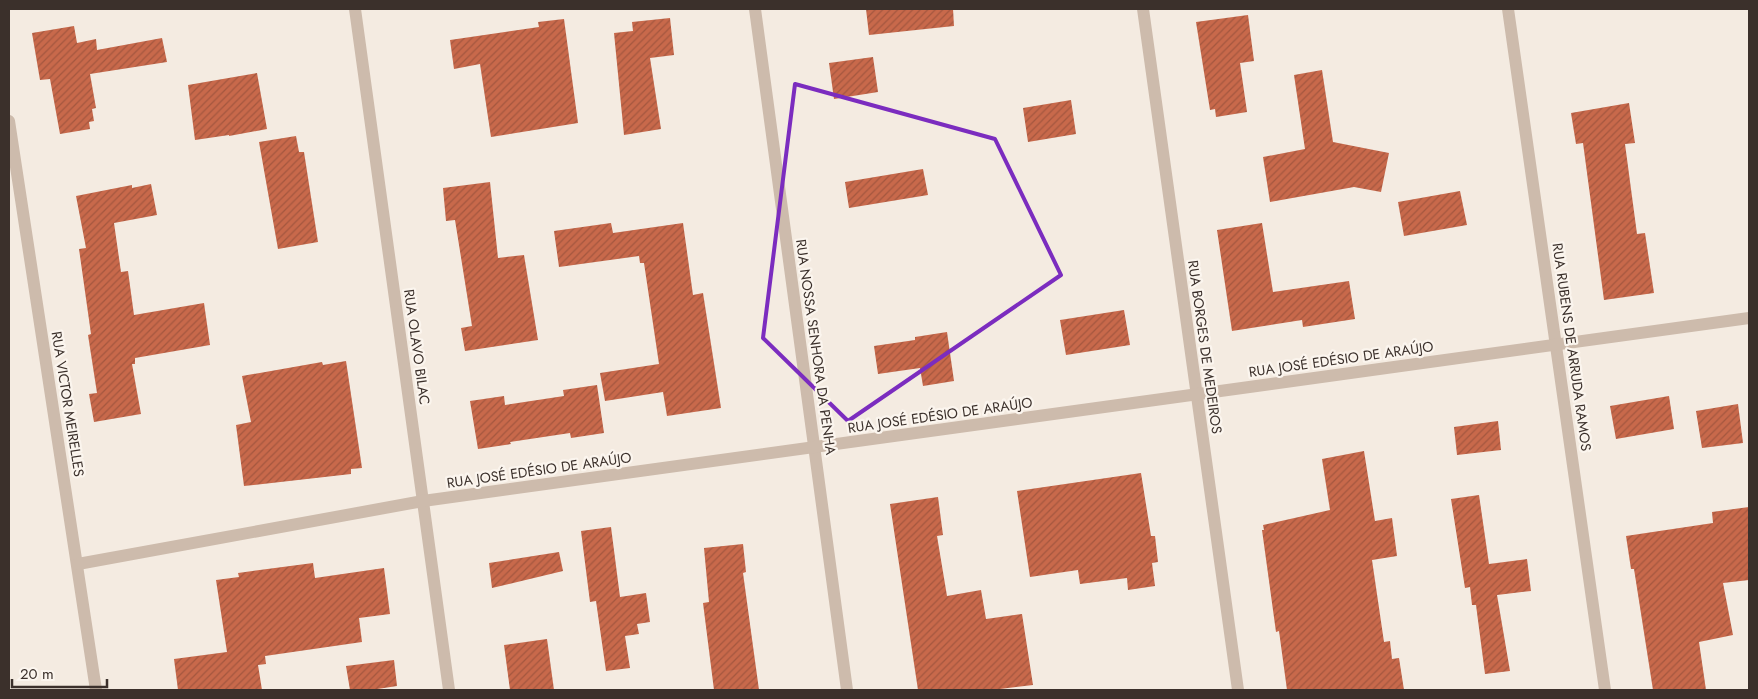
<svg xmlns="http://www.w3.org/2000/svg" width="1758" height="699" font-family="Jost,sans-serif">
<defs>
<pattern id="building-hatch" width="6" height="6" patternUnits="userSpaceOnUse" patternTransform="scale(1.25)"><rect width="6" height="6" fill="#c8694b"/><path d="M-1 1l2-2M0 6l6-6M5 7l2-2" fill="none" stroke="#a4573f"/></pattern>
</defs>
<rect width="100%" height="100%" fill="#f4ebe1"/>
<g fill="url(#building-hatch)">
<polygon points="866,9 953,9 954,26 869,35"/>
<polygon points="1248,15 1254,61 1240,63 1247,112 1216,117 1215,109 1210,110 1196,22"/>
<polygon points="670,18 674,55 650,58 661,129 624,135 614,33 633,31 632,22"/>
<polygon points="564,19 578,123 491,137 480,64 454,69 450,40 539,27 538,22"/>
<polygon points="74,26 77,43 96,39 97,50 162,38 167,62 90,74 96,108 92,109 94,121 89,122 90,129 60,134 50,79 40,80 32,33"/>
<polygon points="873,57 878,92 834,99 829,63"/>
<polygon points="1322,70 1333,142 1389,153 1381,192 1354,187 1270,202 1263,157 1305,149 1294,75"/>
<polygon points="257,73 267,129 229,136 229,135 195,140 188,85"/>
<polygon points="1071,100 1076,134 1028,142 1023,108"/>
<polygon points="1629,103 1635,143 1625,144 1637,234 1645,233 1654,293 1604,300 1583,143 1576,144 1571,113"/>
<polygon points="296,136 299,152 304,152 318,242 278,249 259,142"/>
<polygon points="923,169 928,195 849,208 845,182"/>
<polygon points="490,182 498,258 524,255 538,340 465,351 461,328 472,326 455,220 446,221 443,188"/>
<polygon points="151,184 157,215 114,223 121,272 128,271 134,315 204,303 210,345 135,358 135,364 132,364 141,414 94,422 89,394 97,393 88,335 91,334 79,249 86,248 76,196 132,185 132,188"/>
<polygon points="1460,191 1467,225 1404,236 1398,202"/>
<polygon points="611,223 613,233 683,223 693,295 703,293 721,408 667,416 663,392 605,401 600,373 659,364 644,263 640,263 639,256 559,267 554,231"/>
<polygon points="1262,223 1273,292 1349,281 1355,319 1303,327 1302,320 1232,331 1217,230"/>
<polygon points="1124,310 1130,345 1066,355 1060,320"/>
<polygon points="947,332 954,381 923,386 920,368 878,374 874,346 915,340 915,337"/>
<polygon points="346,361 362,468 351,469 351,474 244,486 236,425 251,422 242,376 322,362 323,365"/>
<polygon points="597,385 604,433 571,438 570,433 510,442 511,444 478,449 470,401 504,396 505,405 564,396 563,390"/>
<polygon points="1669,396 1674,429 1616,439 1610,406"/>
<polygon points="1738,404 1743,443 1702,448 1696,411"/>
<polygon points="1498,421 1501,450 1457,455 1454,427"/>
<polygon points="1364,451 1375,521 1392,518 1397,556 1372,560 1384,642 1390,641 1392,659 1399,658 1404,690 1287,690 1279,631 1276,632 1262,530 1264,530 1263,525 1330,510 1322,459"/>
<polygon points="1141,473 1151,536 1155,536 1158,562 1152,563 1155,586 1128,590 1127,578 1080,584 1078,570 1030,577 1017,491"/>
<polygon points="1479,495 1489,564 1527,559 1531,591 1497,595 1510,671 1485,674 1476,605 1472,605 1470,587 1465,588 1451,499"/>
<polygon points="938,497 943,535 937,536 947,596 981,590 986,619 1022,614 1033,685 992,690 918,690 890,504"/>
<polygon points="1749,507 1749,580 1723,583 1733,635 1699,642 1706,690 1653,690 1634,569 1631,569 1626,536 1713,523 1712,512"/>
<polygon points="611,527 620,597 646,593 650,622 637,624 639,634 625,636 630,668 606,671 596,601 590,602 581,531"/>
<polygon points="743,544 746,572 743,573 759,690 714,690 703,603 709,602 704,548"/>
<polygon points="559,552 563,571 492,588 489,563"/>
<polygon points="313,563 315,578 384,568 390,614 359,618 362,642 265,656 266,664 258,665 262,690 178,690 174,659 227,652 216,580 239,577 238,573"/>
<polygon points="547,639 554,690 510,690 504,645"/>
<polygon points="394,660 397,686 371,690 350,690 346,666"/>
</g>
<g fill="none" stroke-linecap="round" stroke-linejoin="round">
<g stroke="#cdbbac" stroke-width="12">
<polyline points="355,9 449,690"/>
<polyline points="755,9 847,690"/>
<polyline points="1143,9 1238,690"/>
<polyline points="1508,9 1605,690"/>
<polyline points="9,121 96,690"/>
<polyline points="78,564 423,501 1749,318"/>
</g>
</g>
<path fill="none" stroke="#7b2cbf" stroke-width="4" stroke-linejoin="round" d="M 795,84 L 995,139 L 1061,275 L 848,421 L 763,338 Z"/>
<g text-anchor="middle" stroke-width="4.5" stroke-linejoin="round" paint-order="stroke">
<g font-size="14" fill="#3b302b" stroke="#fbf5ee">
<text transform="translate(417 347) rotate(82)" y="5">RUA OLAVO BILAC</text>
<text transform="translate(816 347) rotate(82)" y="5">RUA NOSSA SENHORA DA PENHA</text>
<text transform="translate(1205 347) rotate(82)" y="5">RUA BORGES DE MEDEIROS</text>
<text transform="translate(1572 347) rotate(82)" y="5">RUA RUBENS DE ARRUDA RAMOS</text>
<text transform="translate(1341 359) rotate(-8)" y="5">RUA JOSÉ EDÉSIO DE ARAÚJO</text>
<text transform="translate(68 404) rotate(81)" y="5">RUA VICTOR MEIRELLES</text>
<text transform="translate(940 415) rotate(-8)" y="5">RUA JOSÉ EDÉSIO DE ARAÚJO</text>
<text transform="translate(539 470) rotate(-8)" y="5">RUA JOSÉ EDÉSIO DE ARAÚJO</text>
</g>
</g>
<rect width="1758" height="699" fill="none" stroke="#3b302b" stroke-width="20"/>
<path d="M12 679v8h95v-8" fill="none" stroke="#3b302b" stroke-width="2.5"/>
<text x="20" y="679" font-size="15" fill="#3b302b" stroke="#fbf5ee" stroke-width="4" paint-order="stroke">20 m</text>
</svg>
